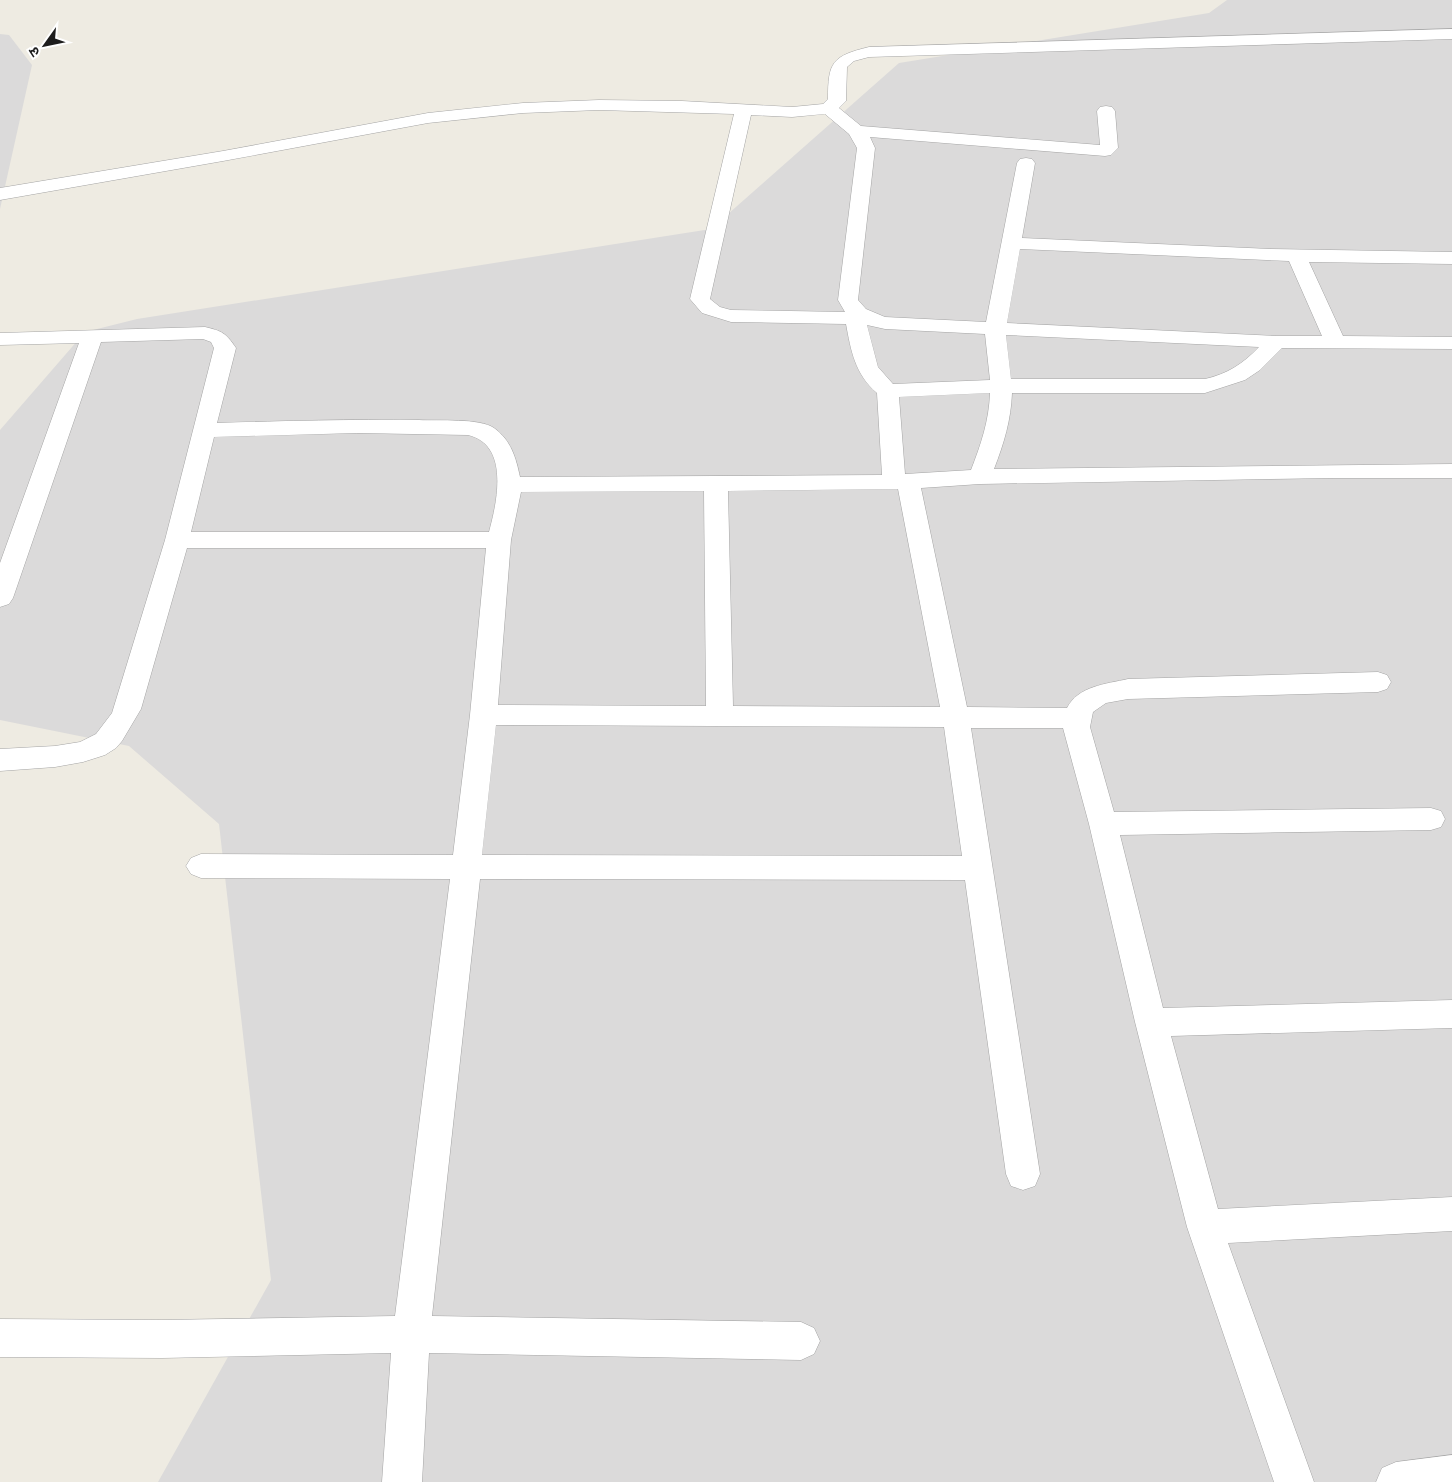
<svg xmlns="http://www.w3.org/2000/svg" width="1452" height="1482" font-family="Mulish,'Noto Sans Devanagari',sans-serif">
<rect width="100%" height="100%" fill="#eeebe2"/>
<g fill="#dbdada">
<polygon points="1227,0 1452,0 1452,1482 158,1482 271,1280 219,824 129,746 0,720 0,430 85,332 137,319 711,229 899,63 1209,13"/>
<polygon points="0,34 9,35 32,65 0,209"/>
</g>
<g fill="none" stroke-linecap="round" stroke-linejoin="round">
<g stroke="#a4a4a4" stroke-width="1">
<g id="minor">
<path d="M 1452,29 L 1452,39 L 869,57 L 854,61 L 847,67 L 846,101 L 839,108 L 861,126 L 1100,145 L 1097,111 L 1100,107 L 1106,106 L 1112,107 L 1115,111 L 1118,148 L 1111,155 L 1105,156 L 870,137 L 875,148 L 858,300 L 866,309 L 885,317 L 986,322 L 1017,163 L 1020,159 L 1026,158 L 1032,159 L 1035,163 L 1022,238 L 1271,249 L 1452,252 L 1452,264 L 1309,262 L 1343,336 L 1452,337 L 1452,349 L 1282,348 L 1260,370 L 1245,380 L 1205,393 L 1012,393 C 1011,420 1004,443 994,469 L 1452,464 L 1452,478 L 1333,478 L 980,484 L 921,488 L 967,707 L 1067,708 C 1078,686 1106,684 1128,679 L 1378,672 L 1387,675 L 1391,682 L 1387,689 L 1378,692 L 1128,699 L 1106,703 L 1093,712 L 1090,727 L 1114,812 L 1431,808 L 1441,811 L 1445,819 L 1441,827 L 1431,830 L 1120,835 L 1163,1008 L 1452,1000 L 1452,1028 L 1171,1036 L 1218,1209 L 1452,1197 L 1452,1231 L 1228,1243 L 1314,1482 L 1274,1482 L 1187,1227 L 1135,1022 L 1089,824 L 1063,728 L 971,728 L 1040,1174 L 1035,1186 L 1023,1190 L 1011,1186 L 1006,1174 L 965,880 L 480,879 L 432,1316 L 801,1322 L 814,1328 L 820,1341 L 814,1354 L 801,1360 L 429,1353 L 422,1482 L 382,1482 L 391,1353 L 162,1358 L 0,1357 L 0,1319 L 162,1320 L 395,1316 L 450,879 L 201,878 L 191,874 L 186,866 L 191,858 L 201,854 L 453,855 L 470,715 L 486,548 L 187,548 L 141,709 L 122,741 L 116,748 L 105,755 L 83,762 L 55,767 L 0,771 L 0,749 L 55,746 L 80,742 L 96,734 L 112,713 L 165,540 L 214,348 L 211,342 L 203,339 L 101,342 L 13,598 L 9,604 L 0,607 L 0,563 L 79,343 L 0,345 L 0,333 L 205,327 C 222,331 226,333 236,348 L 217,423 C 285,421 352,419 419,420 C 438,421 480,418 494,428 C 511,440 516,458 520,477 L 882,475 L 877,393 C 855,374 851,351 846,324 L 731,322 L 702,313 L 690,299 L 734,114 L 599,110 L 523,113 L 428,123 L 223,161 L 0,200 L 0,188 L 223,151 L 428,113 L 523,103 L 599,100 L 682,101 L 792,107 L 823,104 L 828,99 C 828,62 832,56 869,47 ZM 825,114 L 849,134 L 857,148 L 838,300 L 845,312 L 731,310 L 720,307 L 710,299 L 751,115 L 792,117 ZM 1020,249 L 1289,261 L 1322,336 L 1276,336 L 1007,323 ZM 867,325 L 885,329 L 985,334 L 990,380 L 893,384 L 878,367 ZM 1006,335 L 1259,347 C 1243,364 1227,374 1205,379 L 1011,379 ZM 990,393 C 989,421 981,444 971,470 L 905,474 L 899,397 ZM 357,433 L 468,435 C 510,445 497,502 489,532 L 191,532 L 214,437 ZM 898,489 L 940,707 L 733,706 L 728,491 ZM 704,491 L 706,706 L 498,705 L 511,540 L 521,492 ZM 496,725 L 944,727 L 962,856 L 482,855 Z"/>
<polygon points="1452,1455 1452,1482 1376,1482 1382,1468 1396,1462"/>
</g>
</g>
<use href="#minor" fill="#fff" fill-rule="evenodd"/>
</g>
<g transform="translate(45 45) rotate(237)" stroke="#ffffff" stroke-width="4" paint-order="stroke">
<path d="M0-4L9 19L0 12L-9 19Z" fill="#1d1d1d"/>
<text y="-8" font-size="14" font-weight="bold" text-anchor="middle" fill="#1d1d1d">उ</text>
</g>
</svg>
